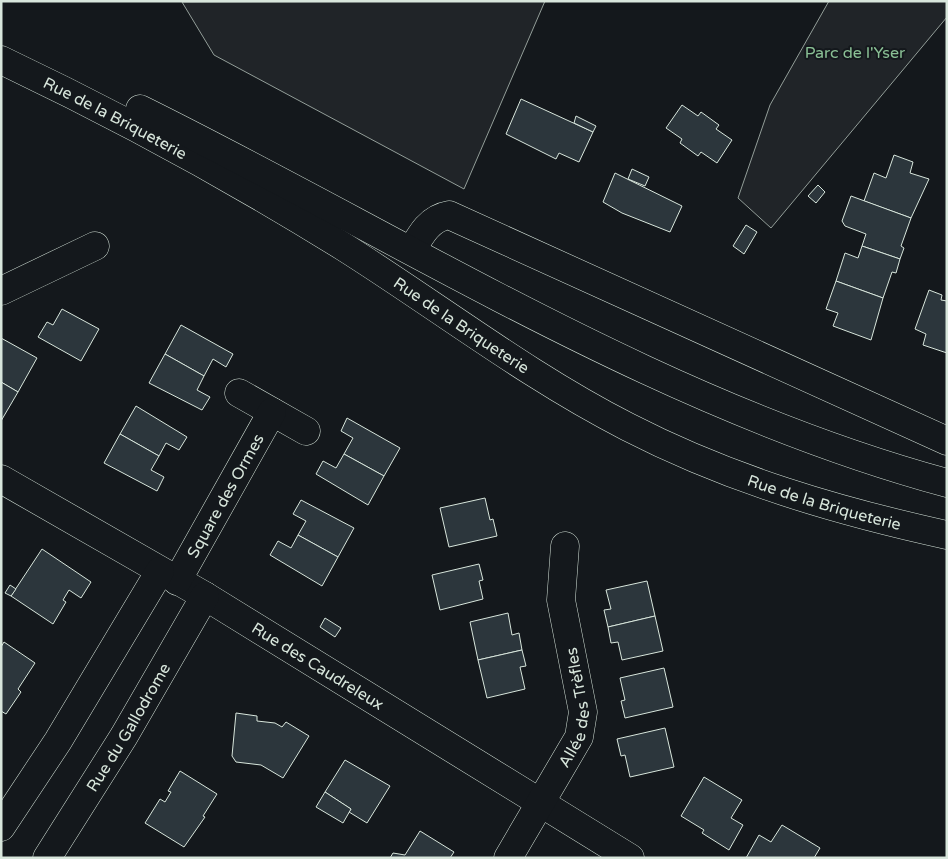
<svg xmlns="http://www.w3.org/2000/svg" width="948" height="859" font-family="'Varela Round',sans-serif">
<rect width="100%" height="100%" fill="#14181c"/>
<g fill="#202428" stroke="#939e99">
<polygon points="545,1 464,189 214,55 182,2"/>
<polygon points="829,1 947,1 947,17 771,228 738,198 770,105"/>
</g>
<g fill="#2c363c" stroke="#d8e6dc">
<polygon points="521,99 593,132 579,162 559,153 556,159 506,134"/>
<polygon points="682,105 698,116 701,112 719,125 716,129 732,140 717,163 701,152 698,156 680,143 682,139 666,128"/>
<polygon points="576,116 596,126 593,132 574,123"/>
<polygon points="894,155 913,162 910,173 929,179 911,218 864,201 874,173 886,178"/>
<polygon points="632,169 649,177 645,186 628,179"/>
<polygon points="615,173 682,206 670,232 622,213 603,202"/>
<polygon points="818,185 825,192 816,203 808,196"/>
<polygon points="851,196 911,218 901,246 904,248 900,259 862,246 866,234 845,226 842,221"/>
<polygon points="746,225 757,232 744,254 733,246"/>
<polygon points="862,246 900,259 896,273 892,272 883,298 836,281 845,253 858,258"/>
<polygon points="836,281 883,298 871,340 833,326 838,313 826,309"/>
<polygon points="929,290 942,295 941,300 947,301 947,353 923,345 926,334 915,329"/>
<polygon points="62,309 99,329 81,361 38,337 47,322 53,325"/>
<polygon points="181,325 233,354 226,367 213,359 204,376 165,354"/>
<polygon points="1,338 37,358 18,392 1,382"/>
<polygon points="165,354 204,376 197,390 210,397 202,410 149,383"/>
<polygon points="1,382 18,392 1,421"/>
<polygon points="136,406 187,437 179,450 166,443 159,456 120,434"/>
<polygon points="347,418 400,448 384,476 344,454 353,438 341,431"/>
<polygon points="120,434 159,456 151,470 164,477 157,491 104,463"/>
<polygon points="344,454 384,476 368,505 316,474 323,461 336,468"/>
<polygon points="485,498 490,520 493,519 497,536 449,547 440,508"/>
<polygon points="301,500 354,528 338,557 298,535 306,521 293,514"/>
<polygon points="298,535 338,557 322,586 270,555 278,541 291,548"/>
<polygon points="42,549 91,582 81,598 69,590 63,600 66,602 53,624 11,596"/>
<polygon points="479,564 483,580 479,581 483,599 440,610 432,575"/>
<polygon points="647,581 655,616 608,627 604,610 611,609 606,590"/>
<polygon points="10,585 16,589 11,596 5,593"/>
<polygon points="508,613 512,635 519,633 522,650 478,660 470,622"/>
<polygon points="655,616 663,651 622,660 618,642 611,643 608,627"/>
<polygon points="325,618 341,628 335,637 320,627"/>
<polygon points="4,642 35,663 18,689 21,692 6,714 1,711 1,647"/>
<polygon points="522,650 526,666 520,667 525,689 487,698 478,660"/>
<polygon points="664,668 673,707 625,718 621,701 625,700 620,678"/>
<polygon points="236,713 257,716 257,721 275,723 282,727 286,722 309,736 283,778 261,765 236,762 232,756"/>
<polygon points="665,728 674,767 630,777 625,755 621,756 617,739"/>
<polygon points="345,760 390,786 367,823 349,812 351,809 325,792"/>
<polygon points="180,771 217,794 203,816 205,817 184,847 145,823 160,799 165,802 171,792 168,791"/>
<polygon points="704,777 742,800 731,818 743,825 729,850 702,833 704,830 681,816"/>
<polygon points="325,792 351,809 343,823 316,807"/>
<polygon points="782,825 820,848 814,858 746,858 759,835 771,842"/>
<polygon points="420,831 454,852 450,858 390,858 393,853 405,855"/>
</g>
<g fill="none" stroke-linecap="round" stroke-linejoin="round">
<g stroke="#d8e6dc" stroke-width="29">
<g id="street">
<path d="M 412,250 C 421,234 430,218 449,215 L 947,441"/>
<polyline points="1,291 95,246"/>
<polyline points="239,393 306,431"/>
<path id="s1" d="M 1,479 L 205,596 L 630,858"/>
<path id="s2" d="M 177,581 L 272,412"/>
<polyline points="1,827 58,741 160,571"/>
<path id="s3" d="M 47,858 L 124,736 L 205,596"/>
<path id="s4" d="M 508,858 L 579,737 L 583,712 L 561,600 L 565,546"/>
</g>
</g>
<g stroke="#d8e6dc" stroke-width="29">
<g id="secondary">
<path id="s5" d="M 1,60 C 119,116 233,178 344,247 C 439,307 528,376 628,427 C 729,479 837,511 947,535"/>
<path d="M 140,109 C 405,240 659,405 947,483"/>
</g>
</g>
<use href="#street" stroke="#14181c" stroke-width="28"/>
<use href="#secondary" stroke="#14181c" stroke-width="28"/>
</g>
<g text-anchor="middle" stroke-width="4" stroke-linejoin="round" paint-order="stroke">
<g font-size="16" fill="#8ac095" stroke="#14181c">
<text x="855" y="58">Parc de l'Yser</text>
</g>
<g font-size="16" fill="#d8e6dc" stroke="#14181c">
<text dy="6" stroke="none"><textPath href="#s5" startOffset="128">Rue de la Briqueterie</textPath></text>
<text dy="6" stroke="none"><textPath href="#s5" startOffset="532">Rue de la Briqueterie</textPath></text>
<text dy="6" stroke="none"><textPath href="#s2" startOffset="98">Square des Ormes</textPath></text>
<text dy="6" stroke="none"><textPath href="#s5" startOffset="938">Rue de la Briqueterie</textPath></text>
<text dy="6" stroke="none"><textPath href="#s1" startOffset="368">Rue des Caudreleux</textPath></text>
<text dy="6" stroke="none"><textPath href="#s4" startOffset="169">Allée des Trèfles</textPath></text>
<text dy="6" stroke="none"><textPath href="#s3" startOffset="154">Rue du Gallodrome</textPath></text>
</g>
</g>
<rect width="948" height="859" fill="none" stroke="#d8e6dc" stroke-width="5"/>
</svg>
